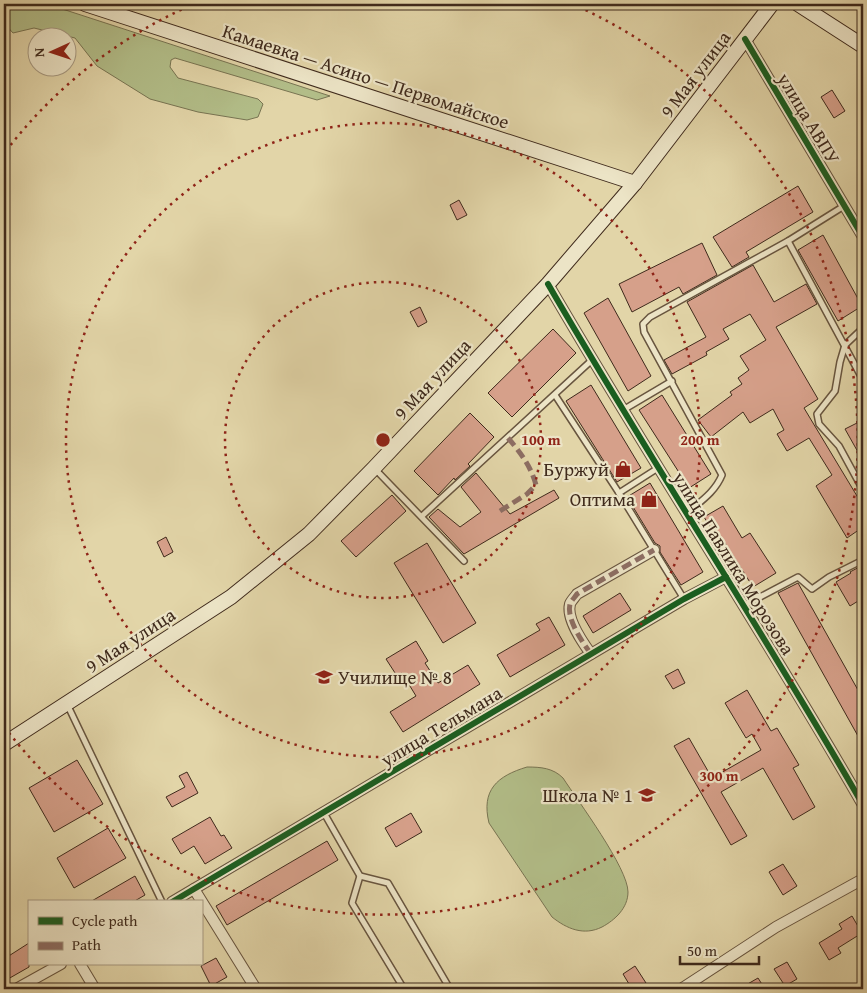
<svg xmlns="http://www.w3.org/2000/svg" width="867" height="993" font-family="'Gentium Book Plus',serif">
<rect width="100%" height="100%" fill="#e2d5a8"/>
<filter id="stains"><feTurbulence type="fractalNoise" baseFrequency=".004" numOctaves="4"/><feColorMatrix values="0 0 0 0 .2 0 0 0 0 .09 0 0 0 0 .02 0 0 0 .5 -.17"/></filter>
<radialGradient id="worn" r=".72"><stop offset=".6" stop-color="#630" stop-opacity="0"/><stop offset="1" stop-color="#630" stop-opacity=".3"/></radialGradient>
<g fill="#b2bd88" stroke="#787452">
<polygon points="4,4 47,4 330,96 317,100 175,58 171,60 170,67 178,78 258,99 263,104 258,117 247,120 198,112 150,99 97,66 75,38 34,28 13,33 4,23"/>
<path d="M 527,767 C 541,767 553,768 563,778 C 578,801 628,868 628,892 C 628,908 615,920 602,927 C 584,936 567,929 552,917 L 489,823 C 481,790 497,776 527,767 Z"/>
</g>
<g fill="#d6a08a" stroke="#3f2a1c">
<polygon points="832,90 845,111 834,118 821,97"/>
<polygon points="798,186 813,212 746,252 749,257 732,267 713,237"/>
<polygon points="459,200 467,215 457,220 450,205"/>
<polygon points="823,235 862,306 838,321 798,250"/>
<polygon points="702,243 717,275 683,294 679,287 632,312 619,284"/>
<polygon points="753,265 774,302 806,284 817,304 776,327 818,399 804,408 863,506 863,527 847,538 816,486 832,475 809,438 787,451 777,434 784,430 773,409 750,423 743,412 711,437 698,420 732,395 730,392 742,384 738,378 749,370 740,356 766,340 750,314 723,329 729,339 706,352 707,355 672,374 664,360 706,337 687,302"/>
<polygon points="608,298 651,376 628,391 584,313"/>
<polygon points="420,307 427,322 418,327 410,312"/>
<polygon points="553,329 576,353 512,417 488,393"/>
<polygon points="591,385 641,468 617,482 566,401"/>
<polygon points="662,395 711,474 689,488 639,410"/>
<polygon points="470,413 494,437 468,464 470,466 455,480 454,478 438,495 414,471"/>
<polygon points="857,423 863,435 863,461 845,429"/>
<polygon points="476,473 510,514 554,490 559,498 464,554 429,517 438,509 460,527 481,512 461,487"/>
<polygon points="650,483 703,572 681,585 660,552 660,546 655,543 627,497"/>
<polygon points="392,495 406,511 356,557 341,541"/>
<polygon points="723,506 742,538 750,533 776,573 753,587 723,540 720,543 704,517"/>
<polygon points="166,537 173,552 164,557 157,542"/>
<polygon points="427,543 476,623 443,643 394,563"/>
<polygon points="863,565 863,598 850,606 836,582 851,573 850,572"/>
<polygon points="798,583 863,699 863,745 778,593"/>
<polygon points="620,593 631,610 593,633 583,616"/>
<polygon points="549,617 565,645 510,677 497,655 540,630 536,624"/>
<polygon points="416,641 428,661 425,663 438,683 468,665 480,684 403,732 390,712 416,696 402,673 397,676 386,659"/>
<polygon points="678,669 685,683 673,689 665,676"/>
<polygon points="747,690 771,731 777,728 799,765 793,768 815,807 793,820 763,768 721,792 747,836 731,845 674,746 689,738 712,778 761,750 752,734 746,738 725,703"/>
<polygon points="77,760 103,804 54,832 29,788"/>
<polygon points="187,772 198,793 172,807 166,797 185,787 179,776"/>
<polygon points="411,813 422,832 396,847 385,828"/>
<polygon points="210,817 221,836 224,835 232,848 205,864 194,846 181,854 172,839"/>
<polygon points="108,828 126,858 74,888 57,858"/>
<polygon points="327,841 338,860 227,925 216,906"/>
<polygon points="783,864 797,886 783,895 769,872"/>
<polygon points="135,876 145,895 133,902 90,902"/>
<polygon points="852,916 862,933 838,948 841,953 829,960 819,943 842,929 839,924"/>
<polygon points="29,943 29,967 8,979 4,973 4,959"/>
<polygon points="216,958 227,977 211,986 201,966"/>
<polygon points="787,962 797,979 785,986 774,969"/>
<polygon points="635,966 646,983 635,989 632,989 623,974"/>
<polygon points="758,978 765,989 739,989"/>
</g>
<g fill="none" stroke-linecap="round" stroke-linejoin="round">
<g stroke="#68553f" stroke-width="8">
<g id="lane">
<polyline points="788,241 863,380"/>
<polyline points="863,328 845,345 840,362 835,391 817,414 819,424 839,446 863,490"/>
<polyline points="555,395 619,493 684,599"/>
<polyline points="623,410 672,381"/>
<polyline points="374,468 464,561"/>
<polyline points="619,493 658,468"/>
<path d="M 687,513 C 701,501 715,492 722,475 L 644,332 L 643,324 L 650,317 L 788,241 L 844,206"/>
<polyline points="422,516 592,360"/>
<polyline points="743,606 798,577 812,589 829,577 863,560"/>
<polyline points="67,704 162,902"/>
<polyline points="324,813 360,876 388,883 450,989"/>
<polyline points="360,876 352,903 404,989"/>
</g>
</g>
<g stroke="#68553f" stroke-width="12">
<g id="street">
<polyline points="745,39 863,237"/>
<path d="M 548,284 C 650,460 762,629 863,805"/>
<path d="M 591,654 C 583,643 566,619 570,604 C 571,601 575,597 577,594 L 654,550"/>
<polyline points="194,889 256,989"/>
<polyline points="172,902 684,599 726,577"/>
<polyline points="80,964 95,989"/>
<polyline points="16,989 61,964"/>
<polyline points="681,989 776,927 863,879"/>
</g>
</g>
<g stroke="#3f2a1c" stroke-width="16">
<g id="secondary">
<polyline points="85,4 635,183"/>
<polyline points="798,4 863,46"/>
<polyline points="4,744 231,597 309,534 374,468 548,284 635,183 772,4"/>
</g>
</g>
<use href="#lane" stroke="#ece4c6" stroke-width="5"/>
<use href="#street" stroke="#ece4c6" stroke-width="10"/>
<use href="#secondary" stroke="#ece4c6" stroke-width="14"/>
<g stroke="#8d6e63" stroke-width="5" stroke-dasharray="10 5" stroke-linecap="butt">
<path d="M 500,511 L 527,494 L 536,485 C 531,466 520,452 508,438"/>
<path d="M 591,654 C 583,643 566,619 570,604 C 571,601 575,597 577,594 L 654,550"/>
</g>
<g stroke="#ece4c6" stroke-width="9">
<g id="cycleway">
<polyline points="745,39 863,237"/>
<path d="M 548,284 C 650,460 762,629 863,805"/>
<polyline points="172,902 684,599 726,577"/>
</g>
</g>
<use href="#cycleway" stroke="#1b5e20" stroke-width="6"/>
</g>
<g fill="none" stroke="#8f2418" stroke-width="2.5" stroke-dasharray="2.5 5">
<circle cx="383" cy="440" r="158"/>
<circle cx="383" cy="440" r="317"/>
<path d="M6 151A475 475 0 0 1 194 4M572 4A475 475 0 1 1 6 729"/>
</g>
<defs>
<g id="shop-bare" transform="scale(1.35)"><path d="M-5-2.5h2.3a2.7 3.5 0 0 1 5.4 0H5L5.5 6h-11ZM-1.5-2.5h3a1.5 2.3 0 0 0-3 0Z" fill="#8f2418" stroke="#ece4c6" stroke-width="2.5" paint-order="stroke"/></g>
<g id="school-bare" transform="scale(1.35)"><path d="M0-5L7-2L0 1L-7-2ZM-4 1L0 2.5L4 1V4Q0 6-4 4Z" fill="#8f2418" stroke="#ece4c6" stroke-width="2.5" paint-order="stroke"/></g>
</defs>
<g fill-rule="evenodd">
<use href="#shop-bare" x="623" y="469"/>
<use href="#shop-bare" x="649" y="499"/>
<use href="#school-bare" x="324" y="677"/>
<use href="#school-bare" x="647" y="795"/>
</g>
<g text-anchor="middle" stroke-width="4.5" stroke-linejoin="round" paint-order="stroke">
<g font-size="19" fill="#3f2a1c" stroke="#ece4c6">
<text transform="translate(695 74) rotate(-53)" y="7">9 Мая улица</text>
<text transform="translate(366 76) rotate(18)" y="7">Камаевка — Асино — Первомайское</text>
<text transform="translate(809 118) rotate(59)" y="7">улица АВПУ</text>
<text transform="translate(432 379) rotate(-47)" y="7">9 Мая улица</text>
<text transform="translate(734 563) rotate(58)" y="7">улица Павлика Морозова</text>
<text transform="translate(130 640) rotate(-33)" y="7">9 Мая улица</text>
<text transform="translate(441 726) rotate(-31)" y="7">улица Тельмана</text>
</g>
<g font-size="19" fill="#3f2a1c" stroke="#ece4c6" text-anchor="end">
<text x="609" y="476">Буржуй</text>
<text x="635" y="506">Оптима</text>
<text x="338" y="684" text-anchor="start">Училище № 8</text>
<text x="633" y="802">Школа № 1</text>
</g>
</g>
<circle cx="383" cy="440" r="8" fill="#8f2418" stroke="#ece4c6" stroke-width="2.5"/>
<g font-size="15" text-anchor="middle" font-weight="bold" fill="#8f2418" stroke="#ece4c6" stroke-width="4.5" stroke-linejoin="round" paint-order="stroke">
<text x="541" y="445">100 m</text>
<text x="700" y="445">200 m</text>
<text x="719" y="781">300 m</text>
</g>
<rect width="867" height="993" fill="none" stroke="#e2d5a8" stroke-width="20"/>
<rect x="5" y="5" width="857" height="983" fill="none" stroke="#3f2a1c" stroke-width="2.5"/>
<rect x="10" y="10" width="847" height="973" fill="none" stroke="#3f2a1c"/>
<rect x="28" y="900" width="175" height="65" fill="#ece4c6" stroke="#a79a82"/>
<rect x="38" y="917" width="25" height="8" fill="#1b5e20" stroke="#a79a82"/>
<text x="72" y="926" font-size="15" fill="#3f2a1c">Cycle path</text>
<rect x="38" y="942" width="25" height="8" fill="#8d6e63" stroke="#a79a82"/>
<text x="72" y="950" font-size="15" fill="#3f2a1c">Path</text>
<g transform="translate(52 52) rotate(267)"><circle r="24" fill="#ece4c6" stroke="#a79a82"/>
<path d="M0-4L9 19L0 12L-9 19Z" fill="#8f2418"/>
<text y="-8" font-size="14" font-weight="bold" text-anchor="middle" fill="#3f2a1c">N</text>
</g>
<path d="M680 956v8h79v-8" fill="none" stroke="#3f2a1c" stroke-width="2.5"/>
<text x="687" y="956" font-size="15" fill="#3f2a1c" stroke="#ece4c6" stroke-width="4" paint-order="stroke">50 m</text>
<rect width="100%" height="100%" filter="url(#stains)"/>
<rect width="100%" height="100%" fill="url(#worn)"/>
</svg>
